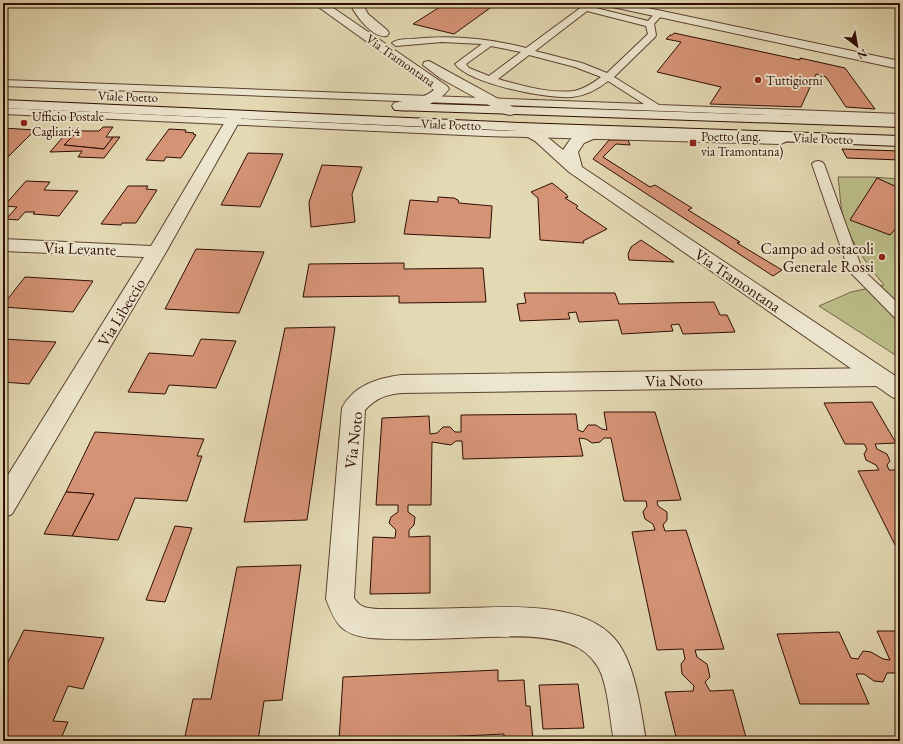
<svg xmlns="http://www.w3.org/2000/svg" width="903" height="744" font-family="'EB Garamond',serif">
<rect width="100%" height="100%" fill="#e3d9b3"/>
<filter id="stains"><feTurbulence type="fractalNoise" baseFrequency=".005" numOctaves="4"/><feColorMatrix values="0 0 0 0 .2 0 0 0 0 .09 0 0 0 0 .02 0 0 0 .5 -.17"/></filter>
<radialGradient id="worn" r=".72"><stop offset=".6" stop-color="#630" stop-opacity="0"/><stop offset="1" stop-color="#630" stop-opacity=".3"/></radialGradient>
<path fill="#bbbd88" stroke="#746546" d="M 838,177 L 872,177 L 900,179 L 900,358 L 819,306 L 851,292 L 884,285 C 868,266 852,244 844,220 C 840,207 840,191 838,177 Z"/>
<g fill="#d69477" stroke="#2e0d03">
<polygon points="446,3 497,3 454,34 413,24"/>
<polygon points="674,33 800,60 800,58 845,68 875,109 846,107 826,77 816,74 801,107 710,104 721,87 657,72 681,42 666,39 670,35 672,35"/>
<polygon points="103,127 113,127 106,137 113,137 104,149 64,145 78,131 99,131"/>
<polygon points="3,128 35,130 9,156 3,156"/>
<polygon points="169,129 186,130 185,132 194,133 193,134 196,135 181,158 166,157 164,161 146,160"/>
<polygon points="69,130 78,131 64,145 104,149 113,137 120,137 104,158 78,157 82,151 50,152"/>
<polygon points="609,140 628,140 630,145 616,144 603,157 650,187 655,185 692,208 688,210 740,242 737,243 782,270 773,276 593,159"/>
<polygon points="842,149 900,151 900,160 847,158"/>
<polygon points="248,153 283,154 260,207 221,205"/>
<polygon points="322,165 362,167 352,194 355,222 311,227 309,202"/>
<polygon points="877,178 897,187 900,186 900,224 890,235 850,220"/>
<polygon points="26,181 50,182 44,190 78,191 59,216 33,214 35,212 25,212 18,220 6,219 17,207 4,206"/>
<polygon points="552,183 566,194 568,197 565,198 578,206 576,208 607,229 583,241 584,243 540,240 538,198 531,192"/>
<polygon points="128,186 148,186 146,189 157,190 136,223 122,223 121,225 101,224"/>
<polygon points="438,197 454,198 458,200 459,203 492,206 490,238 404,234 410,200 438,202"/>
<polygon points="641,240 674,262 629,260 628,254 631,247"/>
<polygon points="196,249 264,252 239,313 165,309"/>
<polygon points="404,263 404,269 483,268 486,302 399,303 399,296 303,297 309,264"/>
<polygon points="25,277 93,281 73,312 3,307 3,305"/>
<polygon points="524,293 615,293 619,304 714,302 720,315 727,315 735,332 683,334 679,324 671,325 673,331 622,334 618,320 579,322 576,312 568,313 570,319 520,321 517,304 526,303"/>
<polygon points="335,327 307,520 244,522 285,328"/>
<polygon points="3,339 56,342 29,384 3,382"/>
<polygon points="201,339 236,341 216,388 169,385 165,394 128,392 149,353 193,356"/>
<polygon points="872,402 896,443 875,444 877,449 887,454 890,461 887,465 889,470 900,470 900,555 858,471 879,470 876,465 866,460 864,454 867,449 864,444 845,444 824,403"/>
<polygon points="604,412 655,412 681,500 657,501 658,506 667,512 667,520 663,525 665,531 686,530 724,649 695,650 697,657 707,664 710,677 705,682 710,691 733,690 747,741 677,741 665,692 693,691 694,686 682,674 681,664 685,659 683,649 657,650 632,532 655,530 653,524 645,519 643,512 647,506 646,501 624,501 611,438 604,438 600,442 592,443 586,439 579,438 583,456 463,459 462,441 456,441 451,445 432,442 431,505 408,505 408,512 415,517 414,525 409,530 409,537 430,536 430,593 370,594 373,537 395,538 396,530 389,523 391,517 398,512 398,505 376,505 382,418 429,416 430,434 437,433 443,427 450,427 455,432 461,432 461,415 576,414 578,430 583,432 588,425 596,425 602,429 607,430"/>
<polygon points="95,432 204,439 197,456 202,456 187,501 135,498 118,540 72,536 94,494 66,492"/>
<polygon points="66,492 94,494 72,536 44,534"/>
<polygon points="175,526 192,528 165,602 146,600"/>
<polygon points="301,565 282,700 264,701 258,741 184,741 193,699 211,699 237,567"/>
<polygon points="24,630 104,638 83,689 68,686 53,721 68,722 60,741 3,741 3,672"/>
<polygon points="877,631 900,631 900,682 896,673 887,673 883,682 874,681 864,674 856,674 869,704 800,704 777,634 839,632 851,658 858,659 863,651 871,652 883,659 890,660"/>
<polygon points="498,670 498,681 524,680 526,706 530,706 533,741 504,741 504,734 399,739 399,741 339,741 343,677"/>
<polygon points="578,684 584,728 543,729 539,685"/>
</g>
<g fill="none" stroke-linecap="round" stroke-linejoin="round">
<g stroke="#5b402f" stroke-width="2">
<g id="service">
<path d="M 587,3 L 596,3 L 592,7 L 648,21 L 656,12 L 662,12 L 663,14 L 654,24 L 656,35 L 655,37 L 614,77 L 659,105 L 900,114 L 900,120 L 3,86 L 3,80 L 644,104 L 608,81 C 598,89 585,96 572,97 C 547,99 470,84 455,64 L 482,44 L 442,42 L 396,46 L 392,43 C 396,39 406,39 412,39 C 451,35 488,38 526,48 ZM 587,11 L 646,26 L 648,34 L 607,73 L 582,63 L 535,51 ZM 491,46 L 521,52 L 489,76 L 469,68 L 466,64 ZM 529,55 L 575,67 L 601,77 C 593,83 584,89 574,91 C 551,94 519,85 498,79 Z"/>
<polygon points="877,3 900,4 900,8 881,5"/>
<polygon points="3,108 485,130 781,138 787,141 781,144 485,136 3,114"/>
<polygon points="818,161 822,162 824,164 862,269 900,305 900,319 895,318 849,271 812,164 814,162"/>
</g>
</g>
<g stroke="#5b402f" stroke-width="2">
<g id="minor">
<polygon points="236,111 241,112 243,115 166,252 12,514 3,518 3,483 144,257 3,251 3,239 151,246 229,115 231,112"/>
<path d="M 879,368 L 887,371 L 890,377 L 887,383 L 879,386 L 402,393 C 387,394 376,398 365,410 L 354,598 C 360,608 367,608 378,609 C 406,609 435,609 463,608 C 508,607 581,601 614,638 C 635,661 641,711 646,741 L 614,741 C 610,721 608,684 598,667 C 592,657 582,648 570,644 C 544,635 514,636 486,637 C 450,638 406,641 370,638 C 341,634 336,625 326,599 L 342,408 C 354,385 378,378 402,375 Z"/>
</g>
</g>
<g stroke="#5b402f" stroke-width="2">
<g id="tertiary">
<path d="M 313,3 L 326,3 L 447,86 L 449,89 C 438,104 412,114 394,109 L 392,106 L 394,103 C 408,99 422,100 434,90 Z"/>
<path d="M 350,3 L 362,3 L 368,14 L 387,30 L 389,33 L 387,36 C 373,39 355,15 350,3 Z"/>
<polygon points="602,3 624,3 900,61 900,69 608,6"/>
<polygon points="429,61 515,108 517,111 515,114 510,115 505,114 440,78 423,65 424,62"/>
<path d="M 520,123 L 545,135 L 563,150 C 566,146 569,140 573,137 C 579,132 600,125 607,127 L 609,130 L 607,133 L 584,143 L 578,152 L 582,167 L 900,379 L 900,400 L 892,397 L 569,172 L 535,141 L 515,130 L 513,127 L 515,124 Z"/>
</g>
</g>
<g stroke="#2e0d03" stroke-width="2">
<g id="secondary">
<polygon points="3,100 520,123 900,136 900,146 520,131 3,108"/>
<polygon points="400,103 900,119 900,127 395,110 393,107 395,104"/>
</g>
</g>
<use href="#service" fill="#ede6ce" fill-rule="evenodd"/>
<use href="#minor" fill="#ede6ce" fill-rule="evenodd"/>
<use href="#tertiary" fill="#ede6ce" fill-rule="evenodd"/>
<use href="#secondary" fill="#ede6ce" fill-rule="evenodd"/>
</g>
<g fill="#8f2418" stroke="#ede6ce" stroke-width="1.5">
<circle cx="758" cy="80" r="4"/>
<circle cx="24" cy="123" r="4"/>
<rect x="689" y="139" width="8" height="8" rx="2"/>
<circle cx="882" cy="257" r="4"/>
</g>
<g text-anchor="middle" stroke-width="4" stroke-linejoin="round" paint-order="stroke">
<g font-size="13" fill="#2e0d03" stroke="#ede6ce">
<text transform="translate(401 60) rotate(35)" y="5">Via Tramontana</text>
<text transform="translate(128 96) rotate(2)" y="5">Viale Poetto</text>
<text transform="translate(451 124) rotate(2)" y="5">Viale Poetto</text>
<text transform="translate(823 138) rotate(2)" y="5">Viale Poetto</text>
</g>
<g font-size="13" fill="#2e0d03" stroke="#ede6ce" text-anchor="start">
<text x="766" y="85">Tuttigiorni</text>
<text x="32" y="121">Ufficio Postale<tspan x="32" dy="15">Cagliari 4</tspan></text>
<text x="701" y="141">Poetto (ang.<tspan x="701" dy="15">via Tramontana)</tspan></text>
</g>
<g font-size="16" fill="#2e0d03" stroke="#ede6ce">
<text transform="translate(80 248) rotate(2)" y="6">Via Levante</text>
<text transform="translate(738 280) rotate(34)" y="6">Via Tramontana</text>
<text transform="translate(121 312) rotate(-59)" y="6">Via Libeccio</text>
<text transform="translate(674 380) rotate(-1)" y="6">Via Noto</text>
<text transform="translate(353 440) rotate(-83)" y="6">Via Noto</text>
</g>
<g font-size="16" fill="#2e0d03" stroke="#ede6ce" text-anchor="end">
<text x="874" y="254">Campo ad ostacoli<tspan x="874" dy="18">Generale Rossi</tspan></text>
</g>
</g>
<rect width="903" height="744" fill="none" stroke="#e3d9b3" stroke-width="16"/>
<rect x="4" y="4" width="895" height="736" fill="none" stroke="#2e0d03" stroke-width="2"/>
<rect x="8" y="8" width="887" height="728" fill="none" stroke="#2e0d03"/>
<g transform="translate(857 46) rotate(149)" stroke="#ede6ce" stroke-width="3" paint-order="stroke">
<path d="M0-3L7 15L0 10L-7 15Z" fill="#2e0d03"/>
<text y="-6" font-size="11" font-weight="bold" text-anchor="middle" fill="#2e0d03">N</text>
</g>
<rect width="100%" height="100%" filter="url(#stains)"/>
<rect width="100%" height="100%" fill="url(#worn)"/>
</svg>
